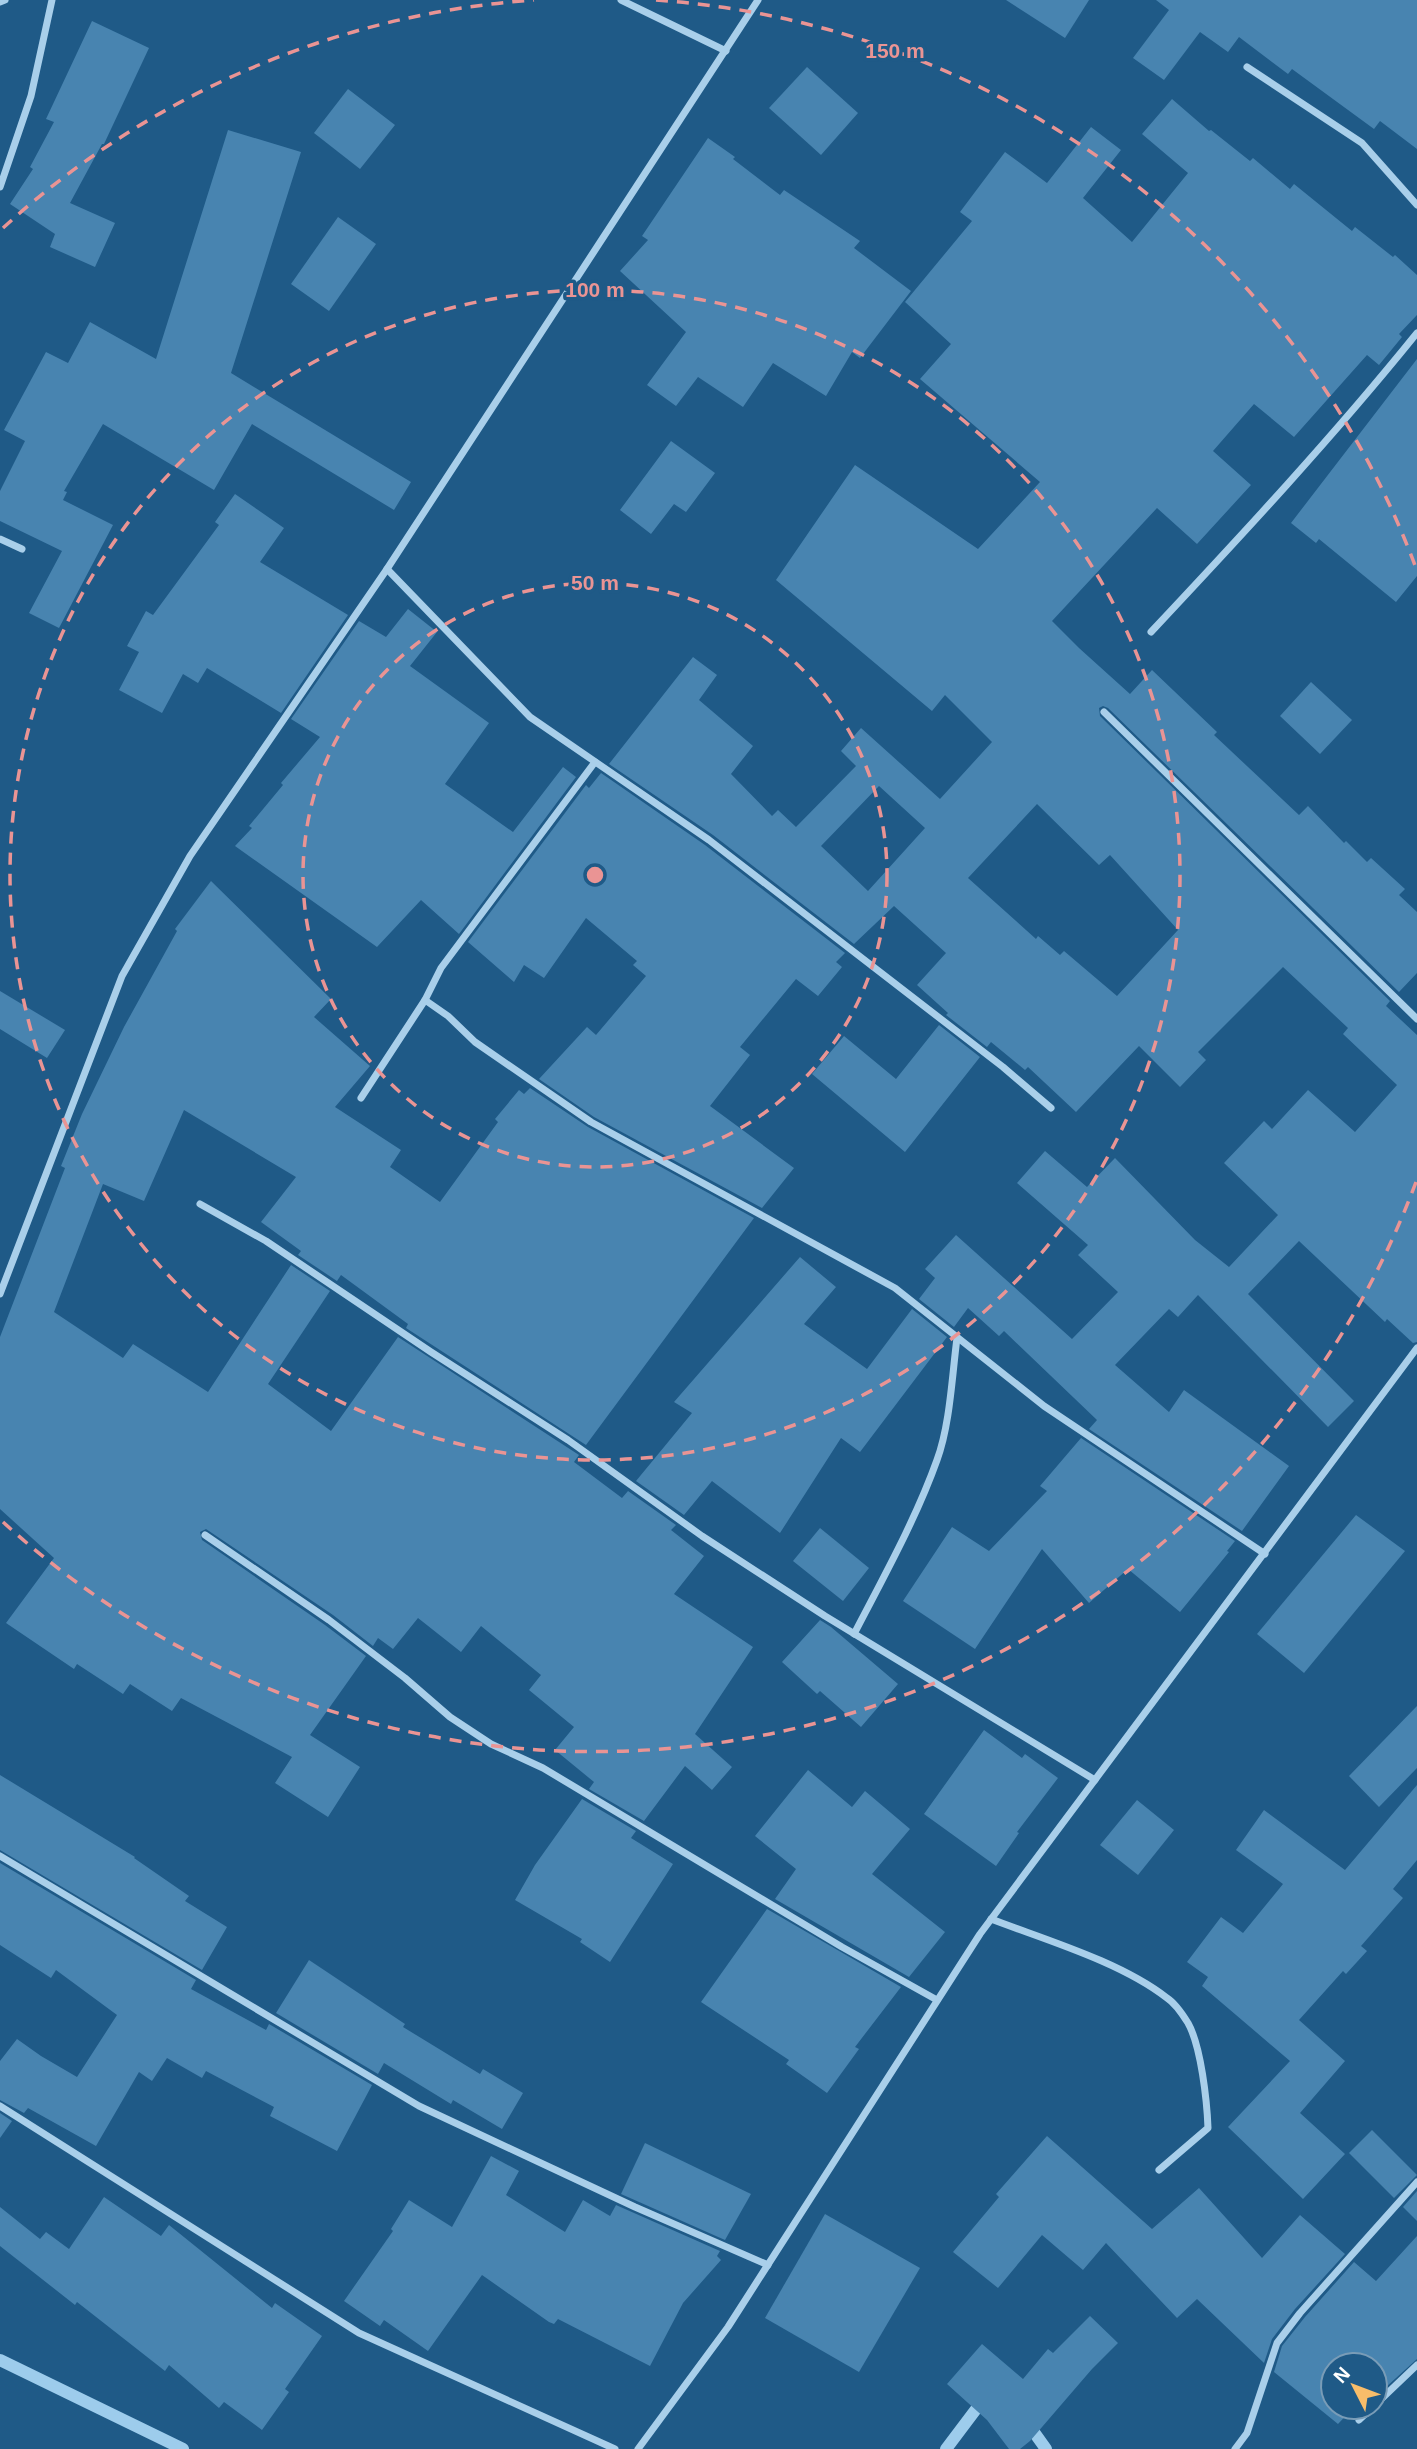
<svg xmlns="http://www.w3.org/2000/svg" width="1417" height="2449" font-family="Arial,sans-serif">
<rect width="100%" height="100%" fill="#1f5a87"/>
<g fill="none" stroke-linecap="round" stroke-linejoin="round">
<g stroke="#9dccec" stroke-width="12">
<polyline points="0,2360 183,2449"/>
<polyline points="1026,2421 1046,2449"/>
<polyline points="946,2449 986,2396"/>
</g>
</g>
<g fill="#4884b0" fill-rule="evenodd">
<polygon points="1006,0 1089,0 1065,38"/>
<polygon points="1156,0 1417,0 1417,149 1380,121 1374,129 1292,69 1288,74 1239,37 1228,52 1200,32 1164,80 1133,58 1169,10"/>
<polygon points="92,21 149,48 104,144 102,144 70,203 115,223 95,267 50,247 55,234 10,204 33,169 30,167 54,122 46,119"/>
<polygon points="807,67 858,113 821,155 769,108"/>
<polygon points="348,89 395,125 360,169 314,133"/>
<path d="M 1172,99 L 1209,131 L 1211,130 L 1250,161 L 1253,158 L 1290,189 L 1294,184 L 1352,231 L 1355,227 L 1393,257 L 1395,255 L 1417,275 L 1417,315 L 1399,334 L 1402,337 L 1379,365 L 1367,355 L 1294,437 L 1254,404 L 1213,451 L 1251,485 L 1197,544 L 1157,508 L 1052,621 L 1079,648 L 1130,694 L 1152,670 L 1217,732 L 1214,735 L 1299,815 L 1308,806 L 1344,843 L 1346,841 L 1367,862 L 1371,858 L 1405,889 L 1399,895 L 1417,912 L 1417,973 L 1399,992 L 1108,708 L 1103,706 L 1099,708 L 1100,716 L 1390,1001 L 1386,1006 L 1417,1035 L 1417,1342 L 1413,1343 L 1387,1319 L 1385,1322 L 1299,1241 L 1248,1294 L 1354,1401 L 1328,1427 L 1198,1295 L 1178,1317 L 1169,1309 L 1115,1365 L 1169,1412 L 1184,1390 L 1289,1466 L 1242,1531 L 1089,1429 L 1097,1420 L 1004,1331 L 999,1336 L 968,1308 L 954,1327 L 919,1299 L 935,1278 L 925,1269 L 956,1235 L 1072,1339 L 1118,1292 L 1078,1255 L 1088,1245 L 1017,1183 L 1045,1151 L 1087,1187 L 1115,1158 L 1195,1240 L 1229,1267 L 1278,1215 L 1224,1163 L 1264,1121 L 1272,1129 L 1308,1090 L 1355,1132 L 1397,1085 L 1343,1034 L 1348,1028 L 1283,967 L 1198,1052 L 1206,1060 L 1180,1087 L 1139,1046 L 1076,1112 L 1028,1067 L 1025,1070 L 991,1042 L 987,1047 L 946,1015 L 948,1013 L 917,985 L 946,953 L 894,906 L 854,944 L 713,835 L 609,764 L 693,657 L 717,675 L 699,700 L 753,746 L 731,774 L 772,816 L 778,810 L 796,827 L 856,766 L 841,751 L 861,728 L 940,799 L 992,742 L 945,695 L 932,711 L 776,580 L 855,465 L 978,549 L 1040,482 L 920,379 L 951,344 L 905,302 L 972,221 L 960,212 L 1005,152 L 1047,183 L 1091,127 L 1121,150 L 1083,198 L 1132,242 L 1188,173 L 1142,134 ZM 879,786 L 925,828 L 868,891 L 821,846 ZM 1037,804 L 1099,865 L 1110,855 L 1178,930 L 1117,996 L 1064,951 L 1060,955 L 1038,936 L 1036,939 L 968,878 Z"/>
<polygon points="228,130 301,152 231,373 411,482 394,510 252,424 214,490 103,424 64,491 67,492 63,500 113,525 59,628 29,613 62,551 0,521 0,491 25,441 4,430 46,352 68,363 90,322 156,359"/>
<polygon points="708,138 735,157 733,159 780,195 784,190 860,241 854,248 911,291 860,358 852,352 826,396 773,363 743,407 698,377 676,406 647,385 686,332 620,271 648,240 642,236"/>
<polygon points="338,217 376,244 329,311 291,284"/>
<polygon points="1417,359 1417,576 1396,602 1319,539 1316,543 1291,523"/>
<polygon points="671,441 715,473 686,512 674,504 651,534 620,510"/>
<polygon points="235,494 284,528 260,562 348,615 281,713 207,668 198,683 183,674 162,713 119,690 139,652 127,646 146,611 153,615 219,525 215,522"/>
<polygon points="408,609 437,632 410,666 489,723 445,784 513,832 563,767 576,777 459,934 421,900 377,947 235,846 252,828 249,826 283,785 281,783 320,737 291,719 359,621 386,637"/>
<polygon points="1311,682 1352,720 1320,754 1280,716"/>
<polygon points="601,773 705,845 845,953 836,962 842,967 818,996 796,979 740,1047 750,1055 710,1106 794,1168 762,1208 594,1117 539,1079 587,1027 596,1035 646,976 633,965 637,961 586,918 544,978 524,965 514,982 468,942 586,785 589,788"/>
<polygon points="211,881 331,999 314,1017 370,1066 335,1107 401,1150 390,1167 440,1202 498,1122 495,1119 519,1090 524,1094 530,1088 588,1127 754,1218 586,1445 406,1328 408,1324 341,1275 337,1281 298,1255 301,1251 261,1222 296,1177 184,1110 144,1201 103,1184 54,1312 123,1358 133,1344 208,1392 291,1265 330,1291 268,1384 331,1431 398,1337 579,1455 574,1462 622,1498 628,1491 676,1525 671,1530 704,1556 674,1594 753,1647 695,1734 732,1767 712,1790 685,1766 644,1821 589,1789 594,1782 555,1750 574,1727 529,1690 541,1675 481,1626 461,1652 418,1618 393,1649 378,1638 373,1646 333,1615 206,1529 200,1532 202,1540 325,1625 366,1656 310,1735 360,1767 328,1817 275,1783 292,1757 181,1698 172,1711 130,1684 123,1694 77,1664 74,1669 6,1623 54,1558 0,1509 0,1337 65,1168 61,1166 82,1114 124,1027 177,931 175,929"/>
<polygon points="0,991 65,1030 47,1058 0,1029"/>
<polygon points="939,1025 980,1057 905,1152 812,1074 844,1036 896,1079"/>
<polygon points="800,1257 836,1287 804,1324 867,1369 912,1309 947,1337 860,1452 841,1438 780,1533 712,1481 684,1515 636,1481 692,1413 674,1402"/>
<polygon points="1081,1438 1235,1541 1227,1551 1229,1552 1180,1612 1128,1569 1089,1603 1042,1549 975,1649 903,1601 952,1527 989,1551 1047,1491 1040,1486"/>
<polygon points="1356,1515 1405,1551 1304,1673 1257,1634"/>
<polygon points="820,1528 869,1568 843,1601 793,1561"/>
<polygon points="820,1620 831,1627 898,1684 861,1727 820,1691 817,1694 782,1662"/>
<polygon points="1417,1706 1417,1768 1379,1807 1349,1776"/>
<polygon points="984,1730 1022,1758 1025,1754 1058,1778 1017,1832 1019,1833 996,1866 924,1814"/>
<polygon points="808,1770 852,1807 865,1791 910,1829 872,1874 945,1932 909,1977 775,1899 796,1869 755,1836"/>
<polygon points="0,1775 135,1857 134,1858 189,1896 185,1901 227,1927 202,1970 0,1850"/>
<polygon points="1417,1785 1417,1860 1393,1889 1403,1898 1361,1946 1367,1951 1346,1974 1343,1971 1299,2020 1345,2061 1300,2113 1345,2154 1303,2199 1228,2127 1290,2061 1202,1986 1208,1977 1187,1962 1221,1917 1243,1933 1283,1884 1236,1850 1264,1810 1345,1870"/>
<polygon points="582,1799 636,1831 631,1838 673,1864 610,1962 580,1942 582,1939 515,1900 535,1865"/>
<polygon points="1137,1800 1174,1830 1138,1875 1100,1845"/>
<polygon points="0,1863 196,1980 191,1989 266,2030 269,2024 372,2085 337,2151 270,2116 274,2107 206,2071 202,2078 167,2058 152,2081 139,2072 96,2146 28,2108 24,2113 0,2100 0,2061 17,2039 41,2056 77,2077 117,2015 56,1970 51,1978 0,1945"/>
<polygon points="767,1909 901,1987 855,2047 859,2049 827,2093 786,2064 789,2060 701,2002"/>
<polygon points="309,1960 405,2024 403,2027 480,2074 483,2069 523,2093 502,2129 453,2100 451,2104 384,2063 378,2074 276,2013"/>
<polygon points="0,2113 12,2121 0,2138"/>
<polygon points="1372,2130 1417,2175 1394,2198 1349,2153"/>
<polygon points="1047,2136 1152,2229 1199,2188 1262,2258 1300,2215 1345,2254 1295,2309 1272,2339 1264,2363 1197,2299 1177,2318 1106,2243 1083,2270 1042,2235 998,2288 953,2252 999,2197 996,2194"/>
<polygon points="645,2143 751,2194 725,2240 621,2194"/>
<polygon points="491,2156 519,2171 506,2195 565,2232 583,2200 610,2216 616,2205 720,2251 717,2256 721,2260 683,2303 650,2366 558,2319 554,2324 549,2322 482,2275 428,2351 384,2320 380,2326 344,2301 393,2231 391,2229 409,2200 452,2227"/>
<polygon points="1417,2191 1417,2221 1403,2207"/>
<polygon points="104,2197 161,2236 169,2225 272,2308 275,2303 322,2336 285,2389 289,2392 262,2430 224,2402 219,2408 169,2365 165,2371 77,2302 75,2305 0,2246 0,2207 40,2239 46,2232 69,2249"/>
<polygon points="825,2214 920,2268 859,2372 765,2318"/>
<polygon points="1417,2236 1417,2359 1375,2397 1375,2365 1333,2365 1333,2407 1354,2407 1338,2424 1274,2372 1282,2346 1305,2317 1354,2262 1376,2281"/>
<polygon points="1090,2316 1118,2343 1092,2369 1030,2441 1020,2449 1009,2449 987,2420 947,2384 982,2344 1023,2379 1048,2349 1053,2353"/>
</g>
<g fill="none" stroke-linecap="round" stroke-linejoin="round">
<g stroke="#a9cfea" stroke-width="7">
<polyline points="621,0 726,51"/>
<polyline points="0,2 5,0"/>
<polyline points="1247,67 1362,143 1417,205"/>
<polyline points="0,187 31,96 52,0"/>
<polyline points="0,539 22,549"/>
<polyline points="387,569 530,717 709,840 1003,1067 1051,1108"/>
<path d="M 1151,632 C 1242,535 1333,437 1417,333"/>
<polyline points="1104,712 1417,1019"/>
<polyline points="425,1000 448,1016 475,1042 591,1122 895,1288 1044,1406 1265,1554"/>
<polyline points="361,1098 425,1000 441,968 595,762"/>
<polyline points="200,1204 266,1241 431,1352 568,1440 702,1536 825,1616 1095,1780"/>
<polyline points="0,1294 122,976 190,856 387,569 758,0"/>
<polyline points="205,1535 329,1620 405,1678 450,1717 491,1744 543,1768 842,1947 937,2000"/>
<path d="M 854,1634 C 883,1578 916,1519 937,1460 C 950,1425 952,1376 957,1338"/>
<polyline points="0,1856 419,2106 635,2207 768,2265"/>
<path d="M 991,1919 C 1046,1940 1121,1962 1167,1998 C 1175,2003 1183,2015 1188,2023 C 1201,2046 1207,2101 1208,2128 L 1159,2170"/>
<polyline points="0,2106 359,2333 615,2449"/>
<polyline points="1375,2405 1417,2365"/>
<polyline points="1359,2420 1373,2407"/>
<polyline points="638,2449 728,2327 980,1934 1417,1348"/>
<polyline points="1235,2449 1247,2433 1277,2343 1300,2313 1417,2182"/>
</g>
</g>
<g fill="none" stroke="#ea9494" stroke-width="3.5" stroke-dasharray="12 9">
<circle cx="595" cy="875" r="292"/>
<circle cx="595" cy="875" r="585"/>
<path d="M1416 1182A877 877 0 0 1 3 1522M3 228A877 877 0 0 1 534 0M656 0A877 877 0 0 1 1416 568"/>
</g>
<circle cx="595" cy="875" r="10" fill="#ea9494" stroke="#1f5a87" stroke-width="3.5"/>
<g font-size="21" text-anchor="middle" font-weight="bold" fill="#ea9494" stroke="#1f5a87" stroke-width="7" stroke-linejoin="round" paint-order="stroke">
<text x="895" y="58">150 m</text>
<text x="595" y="297">100 m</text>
<text x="595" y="590">50 m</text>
</g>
<g transform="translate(1354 2386) rotate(312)"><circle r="33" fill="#1f5a87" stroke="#799cb7" stroke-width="2"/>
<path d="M0-5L12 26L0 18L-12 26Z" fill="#f8bd6a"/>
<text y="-10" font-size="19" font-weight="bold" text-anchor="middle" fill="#ffffff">N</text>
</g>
</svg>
